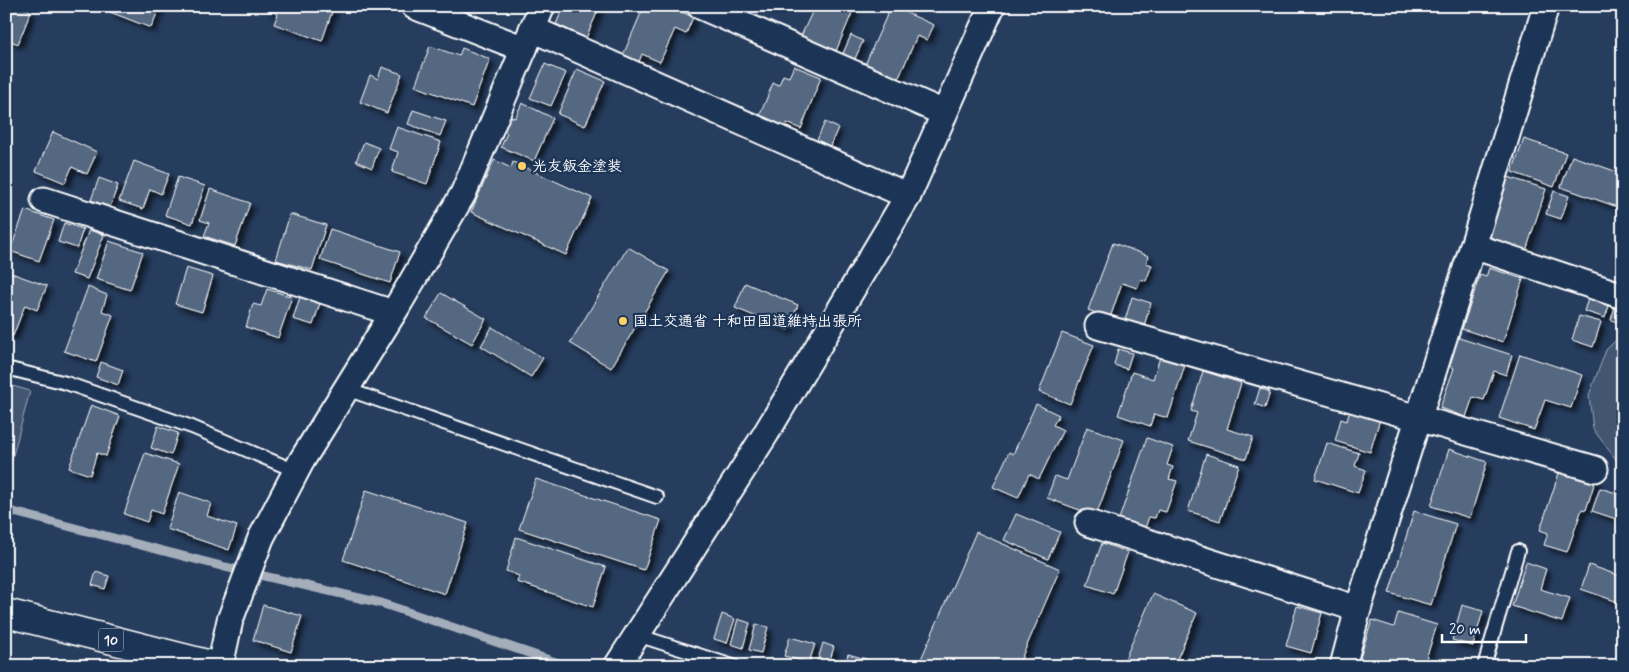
<svg xmlns="http://www.w3.org/2000/svg" width="1629" height="672" font-family="Mynerve,'Klee One',sans-serif">
<defs>
<filter id="shadow"><feDropShadow dx="4.5" dy="4.5" stdDeviation="2.5" flood-color="#0009"/></filter>
</defs>
<rect width="100%" height="100%" fill="#263d5e"/>
<filter id="ink" filterUnits="userSpaceOnUse"><feTurbulence type="fractalNoise" baseFrequency=".02" numOctaves="2"/><feDisplacementMap in="SourceGraphic" scale="10" xChannelSelector="R" yChannelSelector="G"/><feConvolveMatrix kernelMatrix="1 2 1 2 8 2 1 2 1" color-interpolation-filters="sRGB"/></filter>
<g filter="url(#ink)">
<g fill="#425672" stroke="#a0aab8">
<polygon points="1623,339 1623,466 1620,465 1593,429 1589,395 1606,350 1616,340"/>
<polygon points="6,384 30,391 11,463 6,463"/>
</g>
<g fill="none" stroke-linecap="round" stroke-linejoin="round">
<polyline stroke="#a4aebb" stroke-width="9" points="6,510 225,567 381,603 567,666"/>
</g>
<g fill="#556781" stroke="#fff" filter="url(#shadow)">
<polygon points="6,6 20,6 31,11 18,44 6,39"/>
<polygon points="113,6 160,6 151,28 110,12"/>
<polygon points="268,6 334,6 322,41 274,24 278,14 267,10"/>
<polygon points="564,6 600,6 586,38 556,24"/>
<polygon points="644,6 668,6 693,17 686,34 675,29 660,62 642,54 637,67 621,60"/>
<polygon points="815,6 855,6 836,51 801,36"/>
<polygon points="891,6 934,25 927,40 917,36 897,82 864,67"/>
<polygon points="851,35 863,41 854,61 842,56"/>
<polygon points="430,46 459,56 462,48 490,59 472,107 415,86"/>
<polygon points="545,64 566,73 551,106 530,98"/>
<polygon points="794,66 821,77 801,129 787,123 784,132 757,122 773,83 779,85 783,75 789,77"/>
<polygon points="382,67 402,74 387,113 360,102 370,75 378,79"/>
<polygon points="577,69 605,81 585,126 558,114"/>
<polygon points="522,103 553,118 534,161 501,147 507,133 502,130 509,116 515,118"/>
<polygon points="413,110 446,121 440,136 408,124"/>
<polygon points="825,122 838,128 830,146 817,140"/>
<polygon points="397,127 441,142 427,184 392,172 398,152 389,149"/>
<polygon points="53,132 97,152 87,174 72,167 65,183 36,171"/>
<polygon points="1524,139 1566,153 1554,187 1512,172"/>
<polygon points="364,142 379,148 372,168 356,161"/>
<polygon points="1572,156 1623,174 1623,209 1561,187"/>
<polygon points="494,160 511,168 513,162 592,198 566,255 471,212"/>
<polygon points="134,161 169,174 161,194 150,189 143,209 119,201"/>
<polygon points="178,177 205,186 192,224 165,215"/>
<polygon points="1508,177 1546,189 1526,251 1488,239"/>
<polygon points="99,178 118,185 110,207 91,200"/>
<polygon points="210,189 250,203 235,246 204,236 209,223 200,220"/>
<polygon points="1554,191 1569,196 1561,219 1546,214"/>
<polygon points="25,210 54,220 39,261 10,251"/>
<polygon points="290,214 326,225 312,270 276,260"/>
<polygon points="64,223 83,229 77,248 58,242"/>
<polygon points="330,229 400,252 390,283 320,260"/>
<polygon points="89,230 104,235 87,279 72,274"/>
<polygon points="109,241 143,252 130,290 96,279"/>
<polygon points="1113,243 1149,256 1146,263 1152,265 1146,281 1141,279 1137,288 1122,283 1110,318 1088,310"/>
<polygon points="628,247 669,271 611,368 570,343"/>
<polygon points="186,268 213,276 202,312 175,304"/>
<polygon points="1489,268 1523,279 1503,342 1462,329 1480,275 1486,277"/>
<polygon points="6,271 47,286 37,310 25,305 13,336 6,334"/>
<polygon points="745,283 798,305 788,330 735,308"/>
<polygon points="88,287 107,295 102,311 113,315 96,362 64,351"/>
<polygon points="267,289 292,297 278,338 246,327 253,304 261,306"/>
<polygon points="441,293 486,319 472,344 426,318"/>
<polygon points="1589,296 1610,303 1605,318 1584,311"/>
<polygon points="300,297 320,303 313,325 293,319"/>
<polygon points="1132,297 1151,303 1144,326 1125,320"/>
<polygon points="1616,303 1623,305 1623,324 1611,320"/>
<polygon points="1579,316 1601,322 1593,347 1572,340"/>
<polygon points="492,327 543,358 531,377 481,346"/>
<polygon points="1062,333 1094,345 1070,404 1039,392"/>
<polygon points="1456,337 1512,355 1506,375 1494,371 1484,400 1473,397 1466,417 1440,408 1454,368 1447,365"/>
<polygon points="1118,349 1132,353 1127,369 1114,365"/>
<polygon points="1161,354 1186,362 1168,418 1154,414 1150,426 1118,415 1132,372 1153,379"/>
<polygon points="1520,354 1582,375 1571,408 1545,400 1534,430 1499,418"/>
<polygon points="101,362 123,370 118,385 96,377"/>
<polygon points="1203,371 1241,383 1227,429 1253,437 1246,459 1188,441 1197,413 1191,411"/>
<polygon points="1260,388 1270,392 1265,408 1255,404"/>
<polygon points="1036,404 1059,415 1053,425 1063,430 1039,479 1029,474 1018,498 993,487 1009,452 1013,454"/>
<polygon points="91,405 120,416 106,456 97,453 90,475 69,468"/>
<polygon points="1350,410 1380,419 1370,452 1335,441 1341,419 1347,421"/>
<polygon points="158,426 178,433 171,455 151,448"/>
<polygon points="1087,427 1124,440 1096,516 1047,498 1055,476 1067,480"/>
<polygon points="1147,438 1173,447 1167,465 1173,467 1169,479 1177,481 1166,512 1158,510 1155,518 1149,517 1144,531 1118,522"/>
<polygon points="1327,443 1359,453 1355,466 1366,470 1358,493 1315,479"/>
<polygon points="1449,449 1487,462 1470,518 1431,506"/>
<polygon points="145,453 179,464 162,514 151,510 147,522 124,514"/>
<polygon points="1206,454 1239,465 1220,521 1188,511"/>
<polygon points="1561,467 1596,478 1586,510 1582,509 1567,552 1544,545 1548,533 1540,530"/>
<polygon points="536,479 661,520 644,570 519,529"/>
<polygon points="1600,488 1623,495 1616,519 1592,511"/>
<polygon points="366,490 468,523 445,594 343,560"/>
<polygon points="179,492 211,503 207,516 237,526 229,550 167,529"/>
<polygon points="1414,511 1456,524 1431,605 1389,593"/>
<polygon points="1016,514 1060,532 1048,559 1004,540"/>
<polygon points="976,532 1060,569 1018,666 918,666"/>
<polygon points="516,537 606,567 593,607 517,582 519,576 506,571"/>
<polygon points="1102,543 1128,552 1113,594 1087,585"/>
<polygon points="1526,562 1546,569 1540,589 1570,598 1562,622 1512,606"/>
<polygon points="1589,565 1623,577 1623,589 1618,602 1581,589"/>
<polygon points="96,572 109,576 105,589 92,585"/>
<polygon points="1153,594 1197,613 1174,666 1136,666 1124,661"/>
<polygon points="263,605 302,616 291,652 253,640"/>
<polygon points="1462,605 1483,611 1473,646 1452,640"/>
<polygon points="1297,606 1322,613 1311,653 1286,646"/>
<polygon points="1398,613 1437,625 1425,662 1437,666 1363,666 1358,664 1372,620 1394,627"/>
<polygon points="722,614 735,619 727,643 714,639"/>
<polygon points="738,619 750,623 743,648 731,644"/>
<polygon points="756,624 768,627 761,653 749,650"/>
<polygon points="790,637 815,644 809,663 784,656"/>
<polygon points="823,643 834,647 828,666 816,666"/>
<polygon points="848,654 880,663 879,666 845,666"/>
</g>
<g fill="none" stroke-linecap="round" stroke-linejoin="round">
<g stroke="#fff" stroke-width="16">
<g id="lane">
<polyline points="6,368 66,383 192,427 296,471"/>
<polyline points="346,389 657,497"/>
<polyline points="637,635 733,666"/>
<polyline points="1484,666 1518,551"/>
</g>
</g>
<g stroke="#fff" stroke-width="29">
<g id="street">
<polyline points="414,6 524,49"/>
<polyline points="700,6 944,113"/>
<polyline points="532,29 908,196"/>
<polyline points="44,200 393,313"/>
<polyline points="1473,246 1623,296"/>
<polyline points="1098,326 1595,469"/>
<polyline points="1088,523 1358,609"/>
<polyline points="220,666 230,620 261,538 302,460 397,307 463,194 542,6"/>
<polyline points="617,666 765,435 908,196 992,6"/>
<polyline points="1343,666 1358,609 1473,246 1546,6"/>
</g>
</g>
<g stroke="#fff" stroke-width="31">
<polyline id="primary" points="6,613 215,666"/>
</g>
<use href="#lane" stroke="#1d3557" stroke-width="12"/>
<use href="#street" stroke="#1d3557" stroke-width="25"/>
<use href="#primary" stroke="#1d3557" stroke-width="28"/>
</g>
</g>
<g fill="#ffd166" stroke="#1d3557" stroke-width="2">
<circle cx="522" cy="166" r="5"/>
<circle cx="623" cy="321" r="5"/>
</g>
<g text-anchor="middle" stroke-width="4.5" stroke-linejoin="round" paint-order="stroke">
<rect fill="#1d3557" stroke="#bbc2cd" stroke-width="1" x="98.5" y="628.5" width="25" height="23" rx="4"/>
<g font-size="14" font-weight="bold" fill="#fff">
<text x="111" y="645">10</text>
</g>
<g font-size="15" font-weight="bold" fill="#fff" stroke="#1d3557" text-anchor="start">
<text x="532" y="171">光友鈑金塗装</text>
<text x="633" y="326">国土交通省 十和田国道維持出張所</text>
</g>
</g>
<rect width="1629" height="672" fill="none" stroke="#1d3557" stroke-width="25"/>
<rect x="12" y="12" width="1604" height="647" fill="none" stroke="#fff" stroke-width="2" filter="url(#ink)"/>
<path d="M1442 634v8h84v-8" fill="none" stroke="#ffffff" stroke-width="2.5"/>
<text x="1449" y="634" font-size="15" fill="#ffffff" stroke="#1d3557" stroke-width="4" paint-order="stroke">20 m</text>
</svg>
